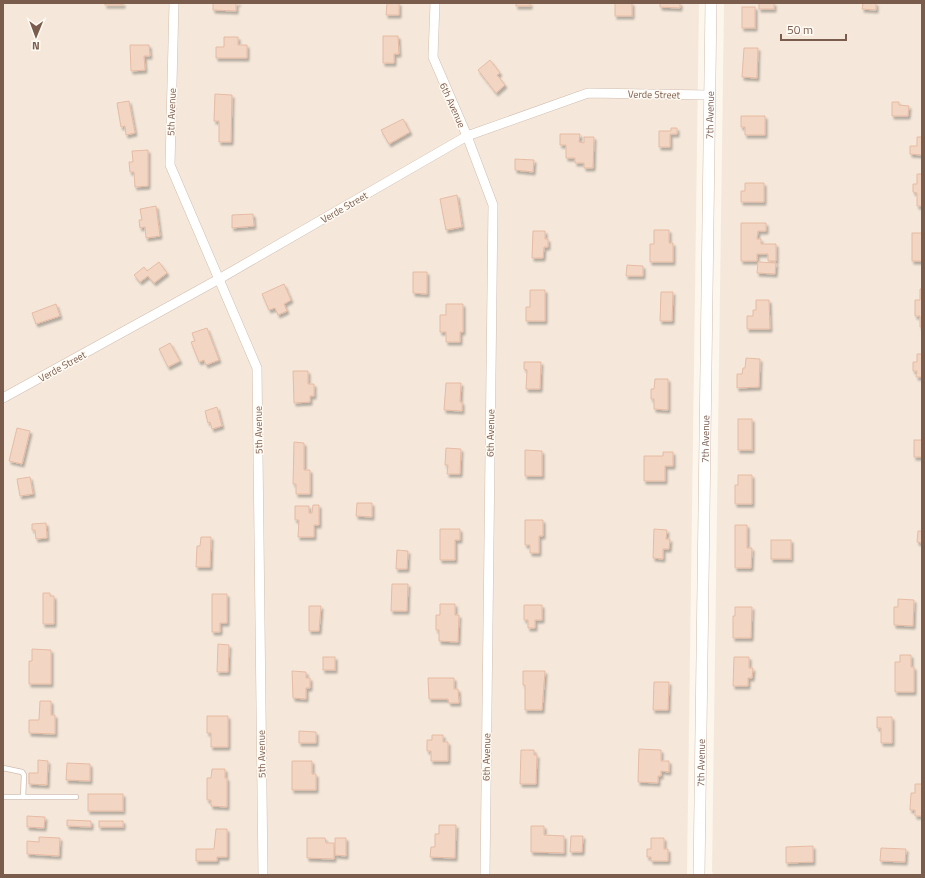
<svg xmlns="http://www.w3.org/2000/svg" width="925" height="878" font-family="'Titillium Web',sans-serif">
<defs>
<filter id="shadow"><feDropShadow dx="2" dy="3" stdDeviation="1" flood-color="#0004"/></filter>
</defs>
<rect width="100%" height="100%" fill="#fdf6ec"/>
<g fill="#f5e8da">
<polygon points="3,3 699,3 687,875 3,874"/>
<polygon points="724,3 922,3 922,875 714,875 712,872"/>
</g>
<g fill="#f3d5c3" stroke="#e6bba3" filter="url(#shadow)">
<rect x="105" y="3" width="18" height="2"/>
<polygon points="213,3 239,3 236,3 236,11 213,10"/>
<polygon points="387,3 399,3 399,15 386,15"/>
<rect x="516" y="3" width="14" height="3"/>
<rect x="615" y="3" width="17" height="13"/>
<polygon points="660,3 680,3 680,8 660,7"/>
<rect x="759" y="3" width="15" height="6"/>
<polygon points="863,3 876,3 876,10 862,9"/>
<rect x="742" y="7" width="13" height="21"/>
<polygon points="383,36 398,36 399,54 394,54 394,63 383,63"/>
<polygon points="224,37 238,37 238,45 247,45 247,58 216,58 216,47 224,47"/>
<polygon points="130,45 149,45 150,56 144,56 145,70 131,71"/>
<polygon points="744,48 758,48 757,78 742,77"/>
<polygon points="490,60 500,73 497,75 505,85 496,93 478,70"/>
<polygon points="215,94 232,95 231,142 219,142 219,121 214,121"/>
<polygon points="129,101 135,133 126,135 125,126 121,127 117,103"/>
<polygon points="892,102 899,102 899,105 909,106 908,116 892,116"/>
<polygon points="741,116 765,116 765,135 745,135 745,127 741,127"/>
<polygon points="403,119 410,132 389,144 381,130"/>
<polygon points="671,128 677,128 677,134 670,134 670,147 659,147 659,131 671,131"/>
<polygon points="560,134 580,134 579,142 584,143 584,137 594,137 593,168 584,168 584,163 575,163 575,158 566,158 566,145 560,145"/>
<polygon points="917,137 922,137 922,155 910,154 910,146 917,146"/>
<polygon points="148,150 148,186 135,187 134,172 130,172 129,162 133,162 132,151"/>
<polygon points="515,159 534,160 533,172 515,170"/>
<polygon points="917,174 922,174 922,206 917,206 917,193 913,192 913,184 917,184"/>
<polygon points="745,183 764,183 764,202 741,202 741,191 745,191"/>
<polygon points="457,195 462,227 446,230 440,199"/>
<polygon points="156,206 160,236 146,238 145,227 140,228 139,220 142,220 140,209"/>
<polygon points="253,214 254,226 232,228 232,215"/>
<polygon points="741,223 766,223 766,231 758,231 757,239 761,239 761,244 776,244 776,261 768,261 768,254 757,254 757,261 741,261"/>
<polygon points="654,230 669,230 669,243 673,243 673,262 650,262 650,244 654,244"/>
<polygon points="533,231 545,231 545,239 548,239 548,247 544,247 543,258 532,258"/>
<rect x="912" y="233" width="10" height="28"/>
<polygon points="159,262 167,273 154,283 148,276 140,282 134,275 144,267 147,271"/>
<polygon points="758,262 776,263 775,274 757,273"/>
<polygon points="627,265 643,266 643,276 626,276"/>
<polygon points="413,272 427,272 427,294 413,293"/>
<polygon points="284,284 291,300 284,304 287,311 278,315 275,308 269,310 262,294"/>
<polygon points="920,289 922,289 922,327 920,327 920,316 915,316 915,300 920,300"/>
<polygon points="530,290 545,290 545,321 526,321 526,307 530,307"/>
<polygon points="661,292 673,292 672,321 660,321"/>
<polygon points="756,300 769,300 770,329 747,329 747,316 753,316 753,310 756,310"/>
<polygon points="56,304 60,316 36,324 32,313"/>
<polygon points="446,304 463,304 463,332 460,332 460,342 446,342 446,332 440,332 440,315 446,315"/>
<polygon points="207,328 219,360 206,365 204,360 199,362 191,342 195,341 192,333"/>
<polygon points="170,343 180,361 168,367 159,349"/>
<polygon points="917,354 922,354 922,377 916,377 917,371 913,371 913,362 917,362"/>
<polygon points="746,358 760,359 759,387 737,388 737,374 742,374 743,368 745,368"/>
<polygon points="524,362 541,362 540,389 526,389 527,370 524,369"/>
<polygon points="293,371 308,371 308,384 314,384 314,396 310,396 310,402 294,403"/>
<polygon points="655,379 668,379 668,410 654,409 654,399 651,399 651,389 654,389"/>
<polygon points="446,383 461,383 460,402 462,402 462,411 444,410"/>
<polygon points="217,407 222,426 212,429 210,422 208,423 205,411"/>
<rect x="738" y="419" width="14" height="31"/>
<polygon points="17,428 30,431 22,464 9,461"/>
<rect x="914" y="440" width="8" height="17"/>
<polygon points="294,442 304,443 304,470 310,470 310,494 296,494 296,484 293,484"/>
<polygon points="446,448 461,449 460,474 447,474 448,465 445,465"/>
<polygon points="525,450 542,451 542,476 525,476"/>
<polygon points="663,452 673,452 673,466 665,466 665,481 644,481 644,456 663,456"/>
<polygon points="738,475 752,475 752,504 735,504 735,485 738,485"/>
<polygon points="30,477 33,494 20,496 17,479"/>
<polygon points="357,503 372,503 372,517 356,516"/>
<polygon points="313,505 319,505 319,525 314,525 314,537 298,537 299,520 295,520 295,506 309,506 309,513 312,513"/>
<polygon points="525,520 543,520 543,536 539,536 539,553 530,553 530,545 525,545"/>
<polygon points="46,523 47,538 36,539 35,530 32,530 32,524"/>
<polygon points="735,525 747,525 747,548 752,548 751,568 735,568"/>
<polygon points="440,529 460,529 460,540 455,540 455,560 440,560"/>
<polygon points="654,529 667,530 666,539 670,539 669,549 663,549 663,559 653,558"/>
<polygon points="918,531 922,531 922,543 917,542"/>
<polygon points="201,537 211,537 210,567 196,567 197,546 200,546"/>
<rect x="771" y="540" width="20" height="19"/>
<polygon points="397,550 408,551 407,569 396,569"/>
<polygon points="392,584 408,584 407,611 391,611"/>
<polygon points="43,593 50,593 50,596 54,596 54,624 43,624"/>
<polygon points="212,594 227,594 227,623 220,623 220,632 212,632"/>
<polygon points="898,599 914,600 913,626 894,625 894,607 898,607"/>
<polygon points="440,604 455,604 455,615 459,615 458,642 439,641 439,630 436,630 436,615 440,615"/>
<polygon points="524,605 542,605 542,620 535,620 535,628 528,628 528,620 524,620"/>
<polygon points="309,606 321,606 319,631 309,631"/>
<polygon points="735,607 752,607 751,638 733,638 733,616 735,616"/>
<polygon points="218,644 229,645 228,672 217,672"/>
<polygon points="32,649 51,650 51,684 29,684 29,661 32,661"/>
<polygon points="900,655 911,655 911,667 914,667 914,692 895,692 895,662 900,662"/>
<rect x="323" y="657" width="12" height="13"/>
<polygon points="734,657 749,657 749,668 753,668 752,678 748,678 748,686 733,686"/>
<polygon points="292,671 306,672 306,678 310,678 310,688 306,688 306,699 293,698"/>
<polygon points="523,671 545,671 542,710 525,710 525,685 523,685"/>
<polygon points="428,678 454,678 454,689 458,689 459,703 449,703 448,699 429,699"/>
<polygon points="654,682 669,682 668,710 653,710"/>
<polygon points="40,701 51,701 51,715 55,715 55,734 29,733 29,720 39,720"/>
<polygon points="207,716 228,716 228,747 211,747 211,733 207,733"/>
<polygon points="877,717 892,717 892,743 881,743 881,728 877,728"/>
<polygon points="299,731 316,732 316,743 299,743"/>
<polygon points="432,735 443,735 443,742 448,742 448,761 431,761 431,751 427,751 427,740 432,740"/>
<polygon points="639,749 661,750 661,761 669,761 669,772 661,771 661,776 658,776 658,783 638,782"/>
<polygon points="521,750 534,750 534,755 537,755 536,784 520,784"/>
<polygon points="38,760 48,761 47,785 29,784 29,773 38,773"/>
<polygon points="292,761 312,761 312,774 316,774 316,790 292,790"/>
<polygon points="67,763 90,764 90,781 66,780"/>
<polygon points="212,769 225,769 225,778 227,778 227,807 211,806 211,800 207,800 207,778 211,778"/>
<polygon points="915,784 922,784 922,816 915,816 915,810 910,810 911,793 915,793"/>
<rect x="88" y="794" width="35" height="17"/>
<polygon points="27,816 45,817 44,828 27,827"/>
<polygon points="67,820 91,821 91,827 67,826"/>
<rect x="99" y="821" width="24" height="6"/>
<polygon points="439,825 456,825 455,858 430,857 431,847 435,847 435,834 439,834"/>
<polygon points="531,826 544,826 544,835 564,836 564,853 531,852"/>
<polygon points="216,829 227,829 227,857 217,857 217,861 196,861 196,849 214,849"/>
<polygon points="571,836 583,836 582,852 570,852"/>
<polygon points="39,837 60,838 59,856 27,854 27,841 39,842"/>
<polygon points="307,838 325,838 326,843 334,843 334,859 307,858"/>
<polygon points="335,838 346,838 346,856 335,855"/>
<polygon points="651,838 664,838 664,849 668,849 668,861 651,861 651,857 647,857 647,849 651,849"/>
<polygon points="813,846 813,862 786,863 786,847"/>
<polygon points="881,848 906,849 905,862 880,861"/>
</g>
<g fill="none" stroke-linecap="round" stroke-linejoin="round">
<g stroke="#d1beb0" stroke-width="6">
<g id="service">
<polyline points="3,768 22,772 24,775 23,797"/>
<polyline points="3,797 76,797"/>
</g>
</g>
<g stroke="#d1beb0" stroke-width="10">
<g id="minor">
<polyline points="174,3 170,165 257,368 263,875"/>
<polyline points="435,3 433,57 467,136 493,205 485,875"/>
<polyline points="3,398 219,279 467,136 588,93 709,95"/>
</g>
</g>
<g stroke="#d1beb0" stroke-width="12">
<g id="tertiary">
<path id="s1" d="M 699,875 L 711,3"/>
</g>
</g>
<use href="#service" stroke="#fff" stroke-width="4.5"/>
<use href="#minor" stroke="#fff" stroke-width="9"/>
<use href="#tertiary" stroke="#fff" stroke-width="11"/>
</g>
<g text-anchor="middle" stroke-width="3" stroke-linejoin="round" paint-order="stroke">
<g font-size="10" fill="#7a5c4d" stroke="#fffaf3">
<text transform="translate(654 94) rotate(1)" y="4">Verde Street</text>
<text transform="translate(453 105) rotate(66)" y="4">6th Avenue</text>
<text transform="translate(171 112) rotate(-88)" y="4">5th Avenue</text>
<text dy="4" stroke="none"><textPath href="#s1" startOffset="760">7th Avenue</textPath></text>
<text transform="translate(344 207) rotate(-30)" y="4">Verde Street</text>
<text transform="translate(62 366) rotate(-29)" y="4">Verde Street</text>
<text transform="translate(258 430) rotate(-91)" y="4">5th Avenue</text>
<text transform="translate(490 433) rotate(-89)" y="4">6th Avenue</text>
<text dy="4" stroke="none"><textPath href="#s1" startOffset="436">7th Avenue</textPath></text>
<text transform="translate(261 754) rotate(-91)" y="4">5th Avenue</text>
<text transform="translate(486 757) rotate(-89)" y="4">6th Avenue</text>
<text dy="4" stroke="none"><textPath href="#s1" startOffset="112">7th Avenue</textPath></text>
</g>
</g>
<rect width="925" height="878" fill="none" stroke="#7a5c4d" stroke-width="8"/>
<g transform="translate(36 36) rotate(181)" stroke="#fffaf3" stroke-width="3" paint-order="stroke">
<path d="M0-3L7 15L0 10L-7 15Z" fill="#7a5c4d"/>
<text y="-6" font-size="11" font-weight="bold" text-anchor="middle" fill="#7a5c4d">N</text>
</g>
<path d="M781 34v6h65v-6" fill="none" stroke="#7a5c4d" stroke-width="2"/>
<text x="787" y="34" font-size="12" fill="#7a5c4d" stroke="#fffaf3" stroke-width="3" paint-order="stroke">50 m</text>
</svg>
